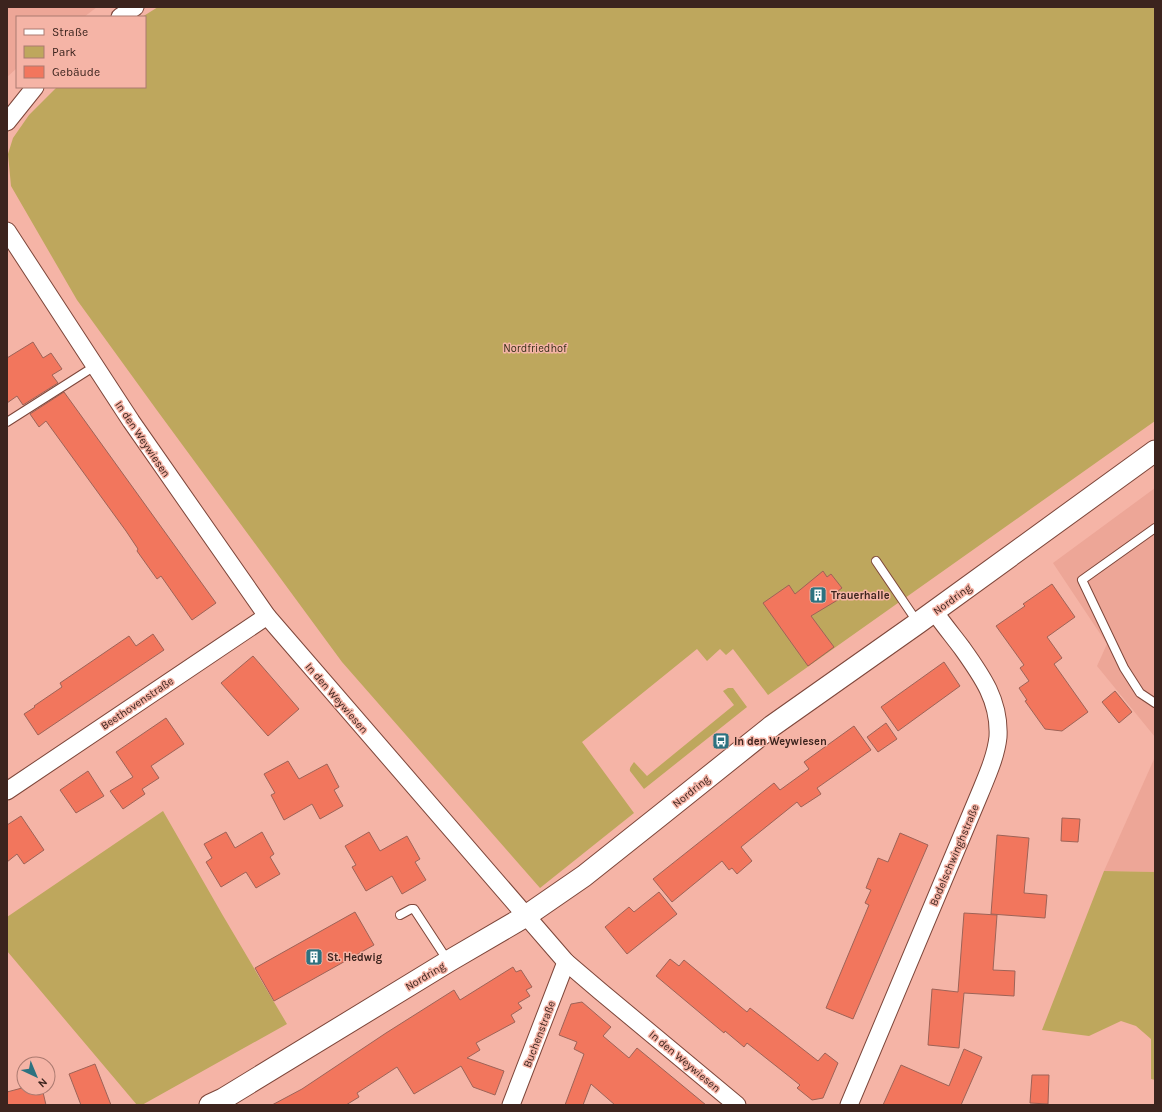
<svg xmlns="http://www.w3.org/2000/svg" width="1162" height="1112" font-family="Karla,sans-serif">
<rect width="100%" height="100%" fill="#f5b4a6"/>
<g fill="#eda697">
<polygon points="7,7 97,7 84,17 17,17 17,68 7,77"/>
<polygon points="1155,488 1155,737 1097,666 1107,644 1053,563"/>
<polygon points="1155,757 1155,872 1104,871"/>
</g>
<g fill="#bea75d">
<polygon points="158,7 1155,7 1155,421 768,695 733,649 726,655 720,649 707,661 697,649 582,742 634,813 540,888 342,662 156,409 77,300 11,186 8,154 13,138 29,115 57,87 145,87 145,17 142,17"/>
<path d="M 728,688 L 733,688 L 747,707 L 644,789 L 630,771 C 629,768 632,765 634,762 L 647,776 L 734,705 L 723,691 Z"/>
<polygon points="163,811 222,914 287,1024 142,1105 137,1105 7,951 7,917"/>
<polygon points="1104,871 1155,872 1155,1080 1151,1079 1151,1039 1136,1026 1121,1021 1089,1036 1042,1030"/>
</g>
<g fill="#f2765d" stroke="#9e6357">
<polygon points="33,342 43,358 51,353 62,369 52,375 58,383 23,405 17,396 7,403 7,358"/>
<polygon points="64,392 216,603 192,620 161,576 157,579 137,551 138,549 126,531 46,421 39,427 30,414"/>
<polygon points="823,571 827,577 831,574 842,588 838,591 841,598 811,616 834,647 808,666 763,603 789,585 795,594"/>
<polygon points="1052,584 1075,617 1047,637 1062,658 1054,664 1088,712 1062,731 1045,729 1025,701 1027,700 1019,688 1029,681 1020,668 1024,665 996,626 1025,606 1023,604"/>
<polygon points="153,634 164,650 38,735 24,714 35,707 34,706 62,687 60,683 129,636 136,646"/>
<polygon points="253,656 299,709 268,736 221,683"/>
<polygon points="944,662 960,686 898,731 881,707"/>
<polygon points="1115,691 1132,712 1119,723 1102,702"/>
<polygon points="166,718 184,744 151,766 159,778 142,789 145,794 123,809 110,791 133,777 116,752"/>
<polygon points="886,723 897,739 878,752 867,737"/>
<polygon points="854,726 871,750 817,788 821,794 801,807 797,802 741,847 752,861 737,874 732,868 729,870 722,861 672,902 653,879 774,783 780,790 809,769 804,762"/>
<polygon points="288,761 299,779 327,764 339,787 334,790 343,806 320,819 312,804 284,820 271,795 275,793 264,774"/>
<polygon points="88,771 104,796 76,813 60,790"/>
<polygon points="21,816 44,850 24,864 17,854 7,862 7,825"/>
<polygon points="1062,818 1080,819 1078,842 1061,841"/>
<polygon points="226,832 235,848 262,832 274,854 270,857 280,874 256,888 246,872 221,887 206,862 212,858 204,844"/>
<polygon points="369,832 380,851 407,836 420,859 415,862 426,880 402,894 392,876 366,891 352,867 356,865 345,846"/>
<polygon points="900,833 928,845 853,1019 826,1008 869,905 865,903 871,890 866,888 878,858 888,862"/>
<polygon points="997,835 1029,838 1024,893 1047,895 1045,918 991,914"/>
<polygon points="659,892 677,914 627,954 605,927 629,907 634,912"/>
<polygon points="355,912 374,945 274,1001 255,968"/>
<polygon points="964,913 997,915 993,970 1015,971 1014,996 964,993 959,1048 928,1045 932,989 958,992"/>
<polygon points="670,959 679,966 684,960 747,1012 750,1008 818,1061 825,1053 838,1063 823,1098 812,1100 797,1088 800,1085 747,1043 744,1047 725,1031 724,1033 656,976"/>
<polygon points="513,967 516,972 521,970 532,987 526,990 530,996 518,1003 522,1008 511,1015 515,1022 476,1043 480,1050 467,1058 504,1071 495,1095 473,1087 461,1066 414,1094 397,1067 357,1093 359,1097 346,1105 272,1105 302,1089 386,1033 454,990 460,1000"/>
<polygon points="582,1002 611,1027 603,1036 629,1058 637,1048 706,1105 615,1105 591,1084 583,1105 565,1105 584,1054 574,1049 577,1042 559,1035 571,1004"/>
<polygon points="964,1049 982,1057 961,1105 883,1105 901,1065 949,1086"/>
<polygon points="95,1064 111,1105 81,1105 69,1074"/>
<polygon points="1032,1075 1049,1075 1048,1104 1030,1103"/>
<polygon points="22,1088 42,1088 46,1105 7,1105 7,1092"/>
</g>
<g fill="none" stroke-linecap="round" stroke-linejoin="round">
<g stroke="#7d463a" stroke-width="10">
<g id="service">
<polyline points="7,422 95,366"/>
<polyline points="1155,528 1082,580 1124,668 1140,693 1155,703"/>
<polyline points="876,561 918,623"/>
<polyline points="400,915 411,909 414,909 448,961"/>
</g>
</g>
<g stroke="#7d463a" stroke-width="19">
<g id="minor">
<polyline points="120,17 135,7"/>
<polyline points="7,122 35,87"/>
<polyline points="7,231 131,421 267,616 566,962 600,991 737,1105"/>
<polyline points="7,791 267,616"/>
<polyline points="511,1105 566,962"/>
<path d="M 849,1105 L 980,793 C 987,776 996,756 998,737 C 1000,701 982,676 962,648 C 953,636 943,624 934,611"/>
</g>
</g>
<g stroke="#7d463a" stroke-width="23">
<polyline id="tertiary" points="210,1105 223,1099 449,961 526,916 584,876 662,814 772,726 918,623 1155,451"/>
</g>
<use href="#service" stroke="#fff" stroke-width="8"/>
<use href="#minor" stroke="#fff" stroke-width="17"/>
<use href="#tertiary" stroke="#fff" stroke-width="21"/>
</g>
<defs>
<g id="building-square" transform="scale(0.9)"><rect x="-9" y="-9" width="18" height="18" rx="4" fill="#2c7280" stroke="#f5b4a6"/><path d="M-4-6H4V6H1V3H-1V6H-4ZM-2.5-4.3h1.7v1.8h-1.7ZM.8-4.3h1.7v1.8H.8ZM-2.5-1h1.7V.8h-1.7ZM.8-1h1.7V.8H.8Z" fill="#fff"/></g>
<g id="bus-square" transform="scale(0.9)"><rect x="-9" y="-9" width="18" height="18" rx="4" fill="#2c7280" stroke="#f5b4a6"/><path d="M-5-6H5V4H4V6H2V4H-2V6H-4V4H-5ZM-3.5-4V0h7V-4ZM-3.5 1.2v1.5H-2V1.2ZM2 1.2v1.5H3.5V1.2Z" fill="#fff"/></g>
</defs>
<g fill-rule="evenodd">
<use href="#building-square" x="818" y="595"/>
<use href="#bus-square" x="721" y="741"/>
<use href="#building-square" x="314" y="957"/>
</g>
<g text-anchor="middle" stroke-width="3" stroke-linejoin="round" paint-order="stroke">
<g font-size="11" fill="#362f18" stroke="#f5b4a6">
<text x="535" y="352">Nordfriedhof</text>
</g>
<g font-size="11" fill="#3c241e" stroke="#f5b4a6">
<text transform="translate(143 439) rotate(56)" y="4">In den Weywiesen</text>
<text transform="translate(952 599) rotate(-36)" y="4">Nordring</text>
<text transform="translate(337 698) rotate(49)" y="4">In den Weywiesen</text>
<text transform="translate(137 703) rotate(-34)" y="4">Beethovenstraße</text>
<text transform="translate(691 791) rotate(-39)" y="4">Nordring</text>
<text transform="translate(954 855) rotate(-67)" y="4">Bodelschwinghstraße</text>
<text transform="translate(425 976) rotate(-31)" y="4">Nordring</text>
<text transform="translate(539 1034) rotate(-69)" y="4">Buchenstraße</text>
<text transform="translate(685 1061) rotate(40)" y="4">In den Weywiesen</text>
</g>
<g font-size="11" font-weight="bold" fill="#3c241e" stroke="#f5b4a6" text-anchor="start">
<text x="831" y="599">Trauerhalle</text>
<text x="734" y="745">In den Weywiesen</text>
<text x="327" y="961">St. Hedwig</text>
</g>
</g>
<rect width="1162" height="1112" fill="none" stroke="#3c241e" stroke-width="16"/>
<rect x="16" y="16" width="130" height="72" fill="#f5b4a6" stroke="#ab7a70"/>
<rect x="24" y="29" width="20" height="6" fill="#ffffff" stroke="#ab7a70"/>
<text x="52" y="36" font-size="12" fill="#3c241e">Straße</text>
<rect x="24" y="46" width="20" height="12" fill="#bea75d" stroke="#ab7a70"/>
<text x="52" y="56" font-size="12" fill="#3c241e">Park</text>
<rect x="24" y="66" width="20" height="12" fill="#f2765d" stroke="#ab7a70"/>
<text x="52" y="76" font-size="12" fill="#3c241e">Gebäude</text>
<g transform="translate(36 1076) rotate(136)"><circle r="19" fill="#f5b4a6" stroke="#ab7a70"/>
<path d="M0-3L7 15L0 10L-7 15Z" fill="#2c7280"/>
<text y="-6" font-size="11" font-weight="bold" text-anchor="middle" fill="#3c241e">N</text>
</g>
</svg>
